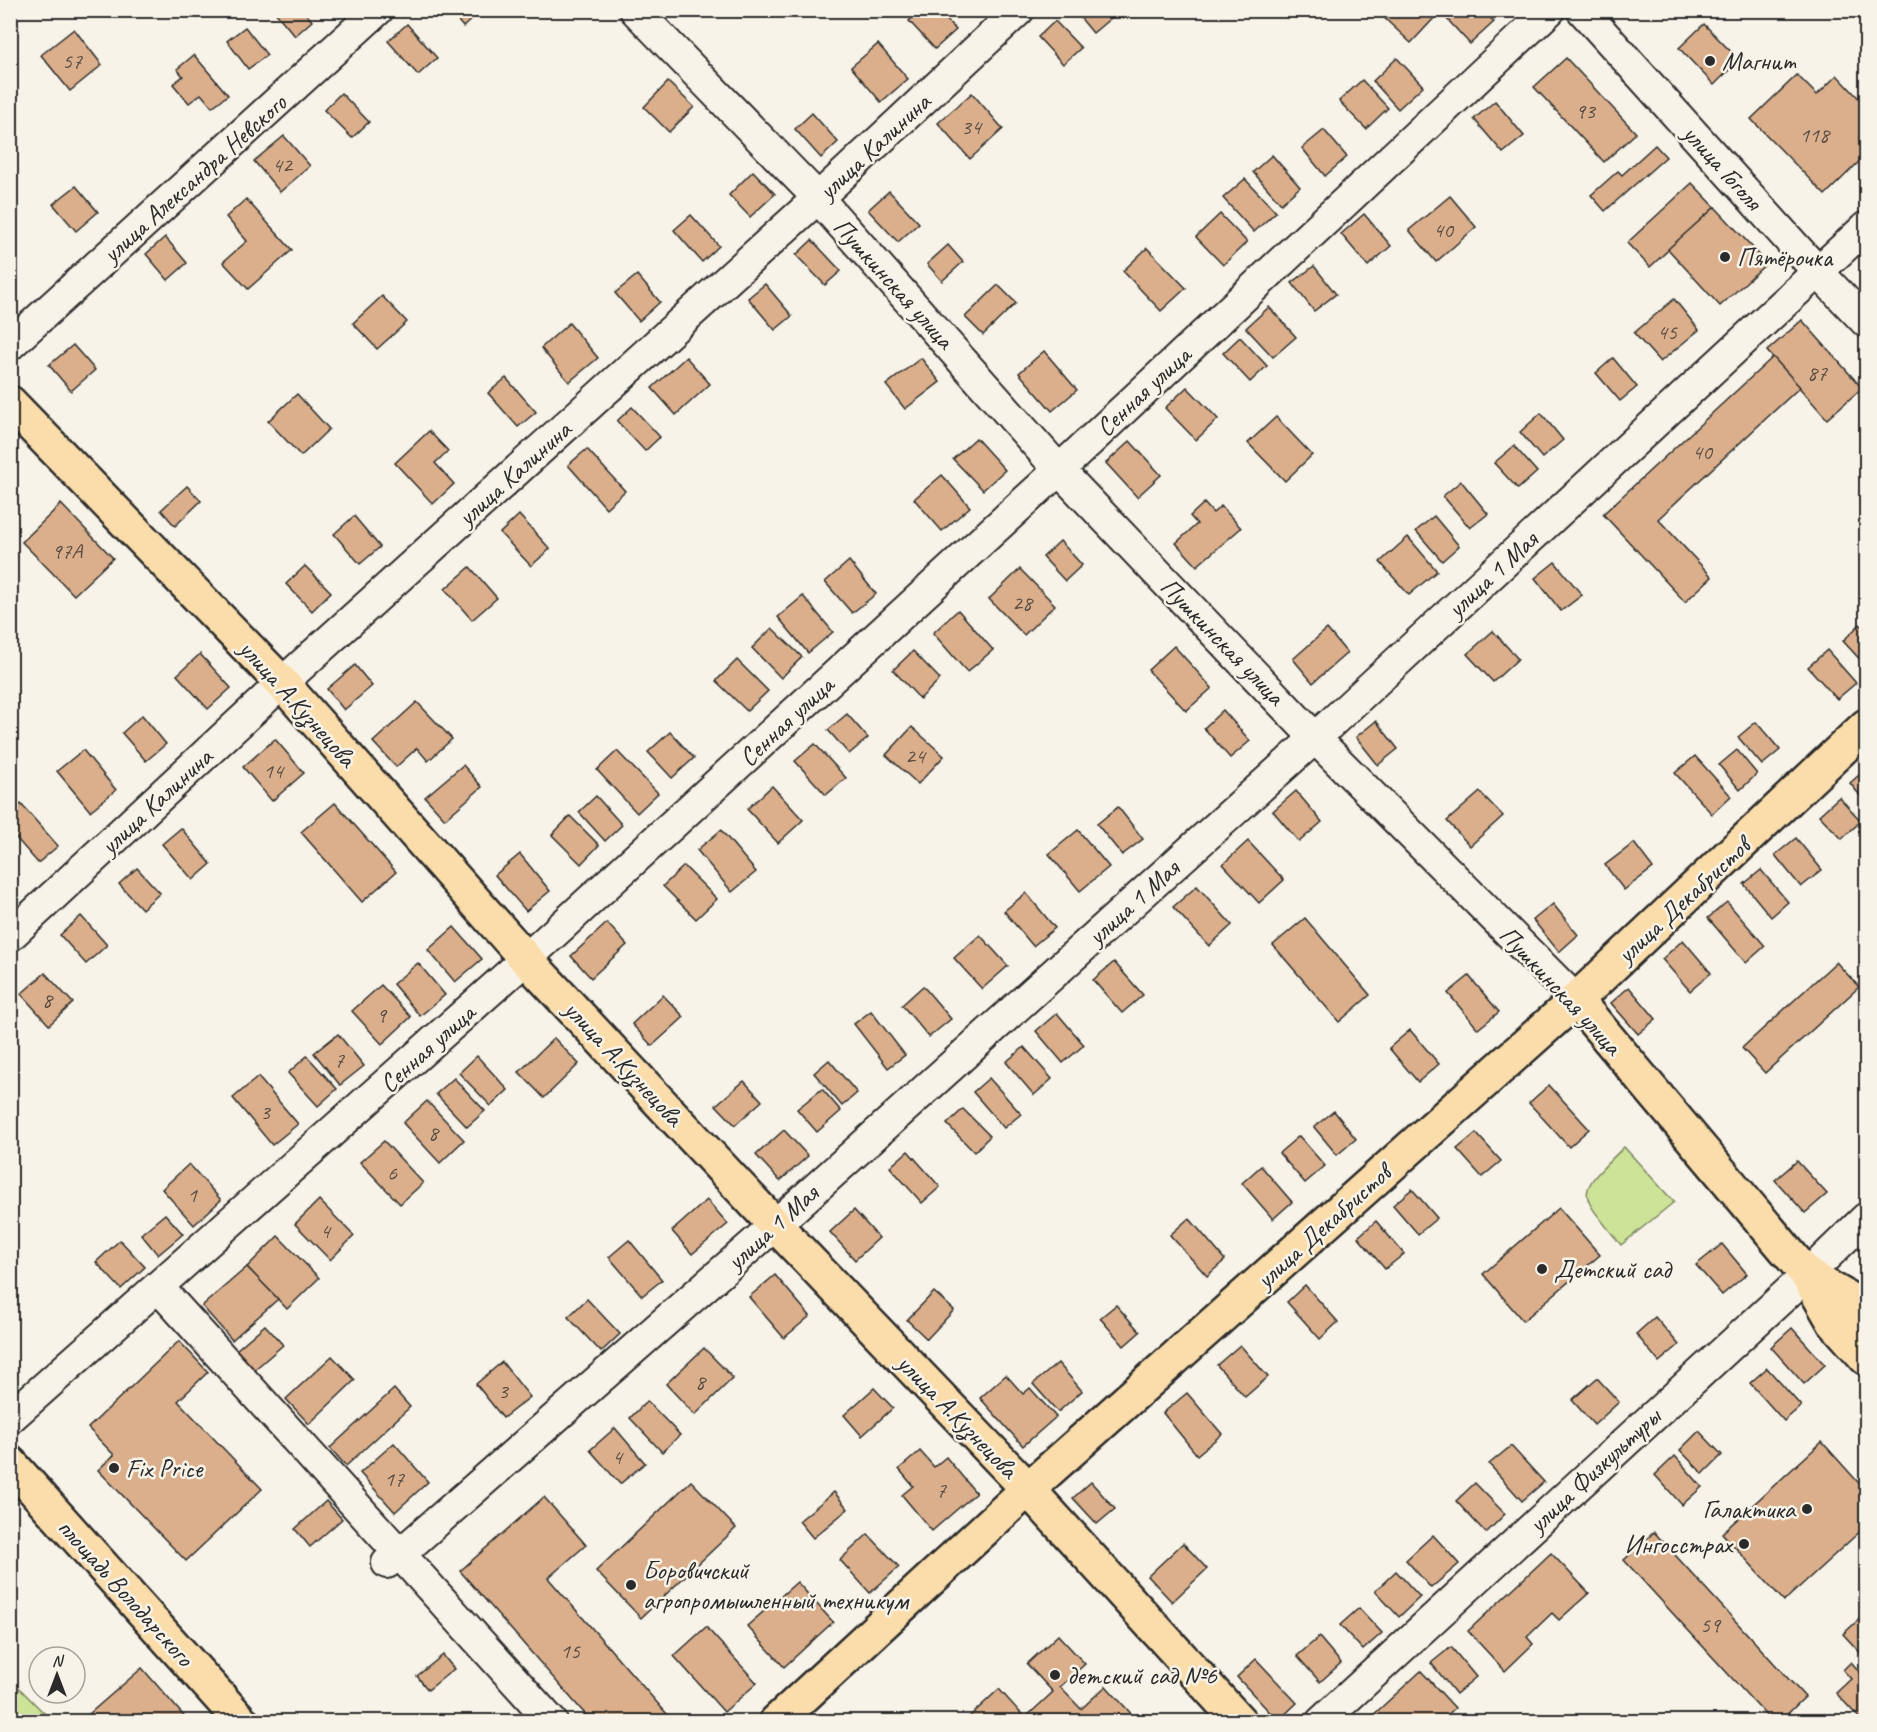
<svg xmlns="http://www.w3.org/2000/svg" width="1877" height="1732" font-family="Caveat,sans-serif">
<rect width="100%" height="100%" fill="#f7f3e8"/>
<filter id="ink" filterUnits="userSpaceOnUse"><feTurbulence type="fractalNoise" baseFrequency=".0167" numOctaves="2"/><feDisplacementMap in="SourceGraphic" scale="12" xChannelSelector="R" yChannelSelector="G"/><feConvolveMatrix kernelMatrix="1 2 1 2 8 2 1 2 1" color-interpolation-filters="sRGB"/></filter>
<g filter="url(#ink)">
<g fill="#cde398" stroke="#7c8762" stroke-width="1.5">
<path d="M 1624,1147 L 1674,1202 L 1621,1245 C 1578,1190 1573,1197 1624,1147 Z"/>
<polygon points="11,1680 52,1721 11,1721"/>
</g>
<g fill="#dbaf8b" stroke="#2b2b2b" stroke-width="1.5">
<polygon points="277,10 303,10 312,21 295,36 275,12"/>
<polygon points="449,10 481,10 481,11 463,27"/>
<polygon points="920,10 938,10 956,30 935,49 909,21"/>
<polygon points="1074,10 1105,10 1111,18 1093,33"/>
<polygon points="1384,10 1432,10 1437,15 1411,43 1380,14"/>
<polygon points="1456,10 1483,10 1494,22 1470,44 1447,19"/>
<polygon points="1055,21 1081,48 1063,64 1038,37"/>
<polygon points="407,24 437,58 418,75 388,41"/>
<polygon points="1704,24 1739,60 1714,85 1679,48"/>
<polygon points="245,27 267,55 248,69 227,41"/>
<polygon points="74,29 102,65 70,91 41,55"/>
<polygon points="878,44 908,79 881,102 851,67"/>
<polygon points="194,55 228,95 212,107 201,94 189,103 173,84 183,76 177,69"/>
<polygon points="1397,58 1423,86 1398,109 1373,81"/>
<polygon points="1566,58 1636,133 1604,162 1534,87"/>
<polygon points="1797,75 1817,95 1837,75 1866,106 1866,130 1859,138 1866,146 1866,155 1825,195 1751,119"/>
<polygon points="1362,80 1388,108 1366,129 1339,101"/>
<polygon points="668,82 694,107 669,132 644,107"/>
<polygon points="341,93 369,122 352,138 324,110"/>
<polygon points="972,93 1003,129 970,159 938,123"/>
<polygon points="1495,101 1524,136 1503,153 1474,119"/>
<polygon points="812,113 838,142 821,158 795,129"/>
<polygon points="1324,130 1347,157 1325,176 1302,148"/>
<polygon points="284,136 310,166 280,192 254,161"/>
<polygon points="1655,145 1666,157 1605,211 1591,195 1618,171 1622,175"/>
<polygon points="1272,155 1300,187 1281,204 1253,172"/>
<polygon points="753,171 775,194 750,217 729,195"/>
<polygon points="1245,179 1276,212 1254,232 1223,198"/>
<polygon points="1692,183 1715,207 1650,267 1627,243"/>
<polygon points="76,186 98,212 76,231 53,204"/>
<polygon points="889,191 919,223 898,242 868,210"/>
<polygon points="1450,196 1476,227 1436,262 1409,230"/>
<polygon points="246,199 292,250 248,289 223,262 247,241 226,217"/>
<polygon points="1715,207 1767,263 1720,306 1668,249"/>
<polygon points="1220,214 1247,242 1223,265 1196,237"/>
<polygon points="1364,214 1391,246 1368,266 1341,234"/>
<polygon points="691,215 719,246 702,262 674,230"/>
<polygon points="165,237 187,263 168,280 146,254"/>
<polygon points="812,240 841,271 825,285 796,255"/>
<polygon points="948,245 963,262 942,281 927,264"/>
<polygon points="1147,248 1186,288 1161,311 1123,271"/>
<polygon points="1314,266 1336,294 1314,311 1292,283"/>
<polygon points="637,275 660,302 639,321 615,293"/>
<polygon points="765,284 792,316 775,330 748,298"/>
<polygon points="998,285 1016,303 983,335 965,317"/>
<polygon points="382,296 407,322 377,349 353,323"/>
<polygon points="1674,299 1699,330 1660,362 1634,333"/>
<polygon points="1269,307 1296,337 1273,357 1246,328"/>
<polygon points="1802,320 1862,388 1827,419 1767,351"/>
<polygon points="569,323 598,358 569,382 541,348"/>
<polygon points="1240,337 1267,366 1250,382 1223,353"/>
<polygon points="73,345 95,370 71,391 49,365"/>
<polygon points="1044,351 1077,390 1052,411 1019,373"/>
<polygon points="686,357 710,384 676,415 652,388"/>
<polygon points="1773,357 1800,387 1658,519 1712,577 1685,602 1603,514"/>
<polygon points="921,358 940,382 905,409 886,385"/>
<polygon points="1613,358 1637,387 1620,401 1596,373"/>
<polygon points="506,378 536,412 518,427 488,393"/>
<polygon points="1187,387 1218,419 1196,440 1165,408"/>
<polygon points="297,394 329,429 301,456 268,421"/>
<polygon points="632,407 660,437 645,451 617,421"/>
<polygon points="1541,413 1563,440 1542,458 1520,432"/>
<polygon points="1276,417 1312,455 1285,481 1248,443"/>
<polygon points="429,431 448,451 435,463 454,484 433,504 395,463"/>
<polygon points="976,438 1005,470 983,490 953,459"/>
<polygon points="1130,441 1161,475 1137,497 1106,463"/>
<polygon points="1514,446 1537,472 1518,489 1494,463"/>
<polygon points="587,449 625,491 606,508 568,465"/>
<polygon points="942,475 970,507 942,531 914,499"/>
<polygon points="1461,481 1488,514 1470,528 1443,496"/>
<polygon points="187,486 201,501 175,526 161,510"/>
<polygon points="1204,503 1213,513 1221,506 1241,528 1197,566 1176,543 1197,524 1190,516"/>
<polygon points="61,504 113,558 74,595 22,542"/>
<polygon points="519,515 550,549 531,566 500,533"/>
<polygon points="354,516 380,547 360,564 334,534"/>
<polygon points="1434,516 1459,546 1442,561 1416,531"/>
<polygon points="1408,537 1437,571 1409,595 1380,562"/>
<polygon points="1060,541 1082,565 1065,581 1043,557"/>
<polygon points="849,561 876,594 852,613 825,582"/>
<polygon points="1555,562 1582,595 1561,611 1535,578"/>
<polygon points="305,566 331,592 312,611 286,584"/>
<polygon points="470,567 497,598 472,620 445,589"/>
<polygon points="1020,569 1055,605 1024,635 989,599"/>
<polygon points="803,596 833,632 808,653 778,617"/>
<polygon points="958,610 993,650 967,672 933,633"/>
<polygon points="1860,624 1866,631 1866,666 1843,641"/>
<polygon points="772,628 802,657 781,678 752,648"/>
<polygon points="1327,629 1347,653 1313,683 1293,659"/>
<polygon points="1493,631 1518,659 1493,682 1467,654"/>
<polygon points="1174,646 1212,688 1186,711 1148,670"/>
<polygon points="1827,650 1856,683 1837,699 1808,667"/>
<polygon points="913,651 940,679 920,699 893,670"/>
<polygon points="200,654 231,688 208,709 177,675"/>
<polygon points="737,660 768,691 747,711 716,681"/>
<polygon points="355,665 372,686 344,710 327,689"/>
<polygon points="417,702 452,739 428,761 417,748 396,767 373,742"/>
<polygon points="1223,710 1250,741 1230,758 1204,728"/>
<polygon points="847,714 868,738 849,754 828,730"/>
<polygon points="142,715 166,744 146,761 122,733"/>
<polygon points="1376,721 1398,749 1378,765 1356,737"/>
<polygon points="1756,722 1780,750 1762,765 1738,737"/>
<polygon points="912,727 944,756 918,784 886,755"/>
<polygon points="670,732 694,758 672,778 648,752"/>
<polygon points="275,739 304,773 272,801 243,767"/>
<polygon points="815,744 846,778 826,795 795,761"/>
<polygon points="83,750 116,790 90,811 57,771"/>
<polygon points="1737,750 1757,774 1740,790 1719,765"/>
<polygon points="617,751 658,793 637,813 597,770"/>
<polygon points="1695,756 1731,796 1712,814 1675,773"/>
<polygon points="463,765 482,787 445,819 425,797"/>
<polygon points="1866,769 1866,803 1850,783"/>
<polygon points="772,786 803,820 778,843 747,809"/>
<polygon points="1296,791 1322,822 1299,842 1273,811"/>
<polygon points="1480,792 1503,816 1470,846 1447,821"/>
<polygon points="596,796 622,825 605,841 579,812"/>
<polygon points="1839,797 1861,821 1842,839 1819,815"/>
<polygon points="335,803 396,872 362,902 301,832"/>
<polygon points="21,804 58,846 38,863 10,831 10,813"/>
<polygon points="1118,807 1143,839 1122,855 1097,824"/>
<polygon points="570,816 599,845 581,864 552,835"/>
<polygon points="181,828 211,864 193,880 162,844"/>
<polygon points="721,830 756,872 732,892 697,850"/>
<polygon points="1078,830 1109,867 1080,891 1049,854"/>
<polygon points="1796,838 1822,870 1801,887 1775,855"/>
<polygon points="1248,841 1284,880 1259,903 1223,864"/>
<polygon points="1634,843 1653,868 1624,890 1605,865"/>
<polygon points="520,854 550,891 526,911 495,875"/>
<polygon points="684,866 717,899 696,919 663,886"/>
<polygon points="137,868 160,893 142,909 119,884"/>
<polygon points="1761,870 1788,902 1771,917 1744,884"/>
<polygon points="1197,886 1232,925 1209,946 1173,907"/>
<polygon points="1026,893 1055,928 1033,946 1004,911"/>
<polygon points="1727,902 1765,946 1746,963 1708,918"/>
<polygon points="1553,904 1578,935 1559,952 1533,920"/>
<polygon points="81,916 107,945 86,964 60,935"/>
<polygon points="1305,918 1370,995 1339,1022 1273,945"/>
<polygon points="607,923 627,945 591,978 571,956"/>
<polygon points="454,927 482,959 455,982 428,950"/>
<polygon points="980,935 1008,966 982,989 954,958"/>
<polygon points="1683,940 1711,973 1690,991 1662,959"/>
<polygon points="1114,962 1143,995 1122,1013 1093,980"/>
<polygon points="1836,962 1859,987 1765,1073 1742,1048"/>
<polygon points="418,963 445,995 420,1016 393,984"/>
<polygon points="45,973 73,1003 49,1025 21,994"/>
<polygon points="1469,976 1499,1012 1478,1029 1448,993"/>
<polygon points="381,985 411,1017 382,1044 352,1011"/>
<polygon points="923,986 951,1019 929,1037 902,1005"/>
<polygon points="1629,987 1656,1019 1638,1034 1611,1003"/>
<polygon points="663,995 684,1017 652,1046 632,1024"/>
<polygon points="871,1011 905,1055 888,1068 854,1024"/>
<polygon points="1057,1013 1084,1045 1063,1063 1036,1031"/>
<polygon points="1410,1030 1439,1064 1418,1082 1389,1048"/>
<polygon points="338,1034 364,1066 340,1085 314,1053"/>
<polygon points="554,1038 579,1064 544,1098 519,1072"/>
<polygon points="1024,1047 1052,1079 1034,1095 1006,1062"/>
<polygon points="307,1056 337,1089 318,1106 288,1073"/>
<polygon points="477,1056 508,1090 491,1106 459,1073"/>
<polygon points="829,1060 857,1093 842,1106 814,1073"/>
<polygon points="258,1077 298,1124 272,1145 233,1098"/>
<polygon points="454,1078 485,1111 467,1127 436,1094"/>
<polygon points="989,1078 1021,1114 1004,1128 973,1092"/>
<polygon points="744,1081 762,1101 735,1125 716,1105"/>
<polygon points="1549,1085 1589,1129 1569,1147 1529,1103"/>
<polygon points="822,1089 841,1111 817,1132 797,1109"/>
<polygon points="427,1101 464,1140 440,1163 403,1123"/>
<polygon points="963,1109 990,1136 974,1152 947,1124"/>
<polygon points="1334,1111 1356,1139 1337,1155 1314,1127"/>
<polygon points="784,1130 808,1156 780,1181 756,1155"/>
<polygon points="1476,1133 1501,1161 1482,1177 1457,1149"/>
<polygon points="1299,1136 1325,1166 1305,1183 1279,1153"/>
<polygon points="384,1141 423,1183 400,1204 360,1162"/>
<polygon points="908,1151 940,1187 922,1203 890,1167"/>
<polygon points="1797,1161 1827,1194 1805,1213 1775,1180"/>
<polygon points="189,1164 221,1200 194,1225 162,1189"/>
<polygon points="1261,1166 1292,1202 1273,1219 1242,1183"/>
<polygon points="1412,1189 1437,1218 1418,1234 1393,1205"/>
<polygon points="319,1200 354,1236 330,1260 295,1224"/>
<polygon points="707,1200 728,1224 692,1254 672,1231"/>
<polygon points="1559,1208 1600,1255 1523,1321 1483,1274"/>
<polygon points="854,1210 879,1238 855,1260 830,1232"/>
<polygon points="165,1214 183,1234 158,1255 141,1234"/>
<polygon points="1189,1218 1225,1260 1207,1276 1170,1235"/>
<polygon points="1376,1221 1404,1254 1385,1269 1358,1237"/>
<polygon points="278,1236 319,1278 287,1309 247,1267"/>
<polygon points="120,1240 145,1267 121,1289 96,1262"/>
<polygon points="629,1240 662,1280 642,1296 609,1257"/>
<polygon points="1722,1244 1747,1274 1722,1295 1696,1265"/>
<polygon points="247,1267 278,1299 232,1340 202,1306"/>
<polygon points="775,1275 810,1316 784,1338 749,1297"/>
<polygon points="1305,1285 1338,1322 1320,1339 1287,1302"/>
<polygon points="934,1292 954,1310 927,1339 907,1320"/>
<polygon points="587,1299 620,1334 601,1352 568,1317"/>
<polygon points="1116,1305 1140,1332 1124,1346 1100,1318"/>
<polygon points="1655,1317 1679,1345 1659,1362 1636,1334"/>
<polygon points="265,1325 283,1345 254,1370 236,1350"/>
<polygon points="1792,1328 1825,1365 1804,1384 1771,1347"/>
<polygon points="179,1341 208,1372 178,1401 262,1489 186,1561 98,1470 114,1455 88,1428"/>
<polygon points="1240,1345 1268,1377 1245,1397 1217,1365"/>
<polygon points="704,1348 733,1378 695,1415 666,1384"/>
<polygon points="332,1356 355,1380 309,1424 286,1399"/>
<polygon points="502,1362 530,1397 503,1418 476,1384"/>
<polygon points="1058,1363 1082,1391 1058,1412 1033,1384"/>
<polygon points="1767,1368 1801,1406 1784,1421 1750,1383"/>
<polygon points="1006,1375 1023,1394 1030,1388 1056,1417 1023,1446 980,1398"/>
<polygon points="1597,1378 1619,1402 1594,1425 1572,1400"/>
<polygon points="874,1388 893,1408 862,1436 844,1415"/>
<polygon points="394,1389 410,1407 346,1466 330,1448"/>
<polygon points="1187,1393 1222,1434 1197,1455 1163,1413"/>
<polygon points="647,1401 680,1435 662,1452 630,1418"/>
<polygon points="615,1428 645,1463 620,1484 590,1450"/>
<polygon points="1699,1431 1722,1455 1703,1474 1680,1450"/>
<polygon points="1822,1442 1866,1491 1866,1526 1784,1601 1722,1533"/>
<polygon points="394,1443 428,1482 395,1512 360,1473"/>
<polygon points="1511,1446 1544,1482 1522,1501 1489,1464"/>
<polygon points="920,1451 934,1467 946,1457 976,1493 932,1531 902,1495 913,1486 899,1469"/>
<polygon points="1675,1456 1702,1487 1682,1505 1655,1475"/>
<polygon points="691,1481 736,1528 641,1618 596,1571"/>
<polygon points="1091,1482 1115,1509 1097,1524 1073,1498"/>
<polygon points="1475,1483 1505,1514 1486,1533 1456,1501"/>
<polygon points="834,1492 848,1509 813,1538 799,1521"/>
<polygon points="544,1497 586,1545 548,1578 674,1722 592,1722 460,1571"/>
<polygon points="326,1501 342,1519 310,1547 295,1529"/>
<polygon points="1654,1532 1805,1697 1779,1722 1772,1722 1624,1560"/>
<polygon points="868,1534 899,1567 870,1593 840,1560"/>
<polygon points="1433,1535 1459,1564 1431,1588 1406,1560"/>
<polygon points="1183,1543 1207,1569 1172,1602 1148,1576"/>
<polygon points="1551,1553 1589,1593 1559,1620 1552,1613 1527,1637 1533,1644 1505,1671 1468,1631"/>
<polygon points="1396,1571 1420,1597 1399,1617 1375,1591"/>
<polygon points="797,1582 833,1622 784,1667 747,1626"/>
<polygon points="1359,1608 1382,1633 1363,1650 1340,1625"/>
<polygon points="1865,1614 1866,1616 1866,1659 1843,1634"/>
<polygon points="706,1627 757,1683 724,1712 674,1656"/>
<polygon points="1058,1635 1085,1664 1060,1687 1081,1709 1106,1686 1136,1719 1133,1722 1081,1722 1076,1715 1069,1722 970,1722 967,1719 999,1689 1025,1718 1053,1692 1027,1664"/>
<polygon points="1319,1637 1341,1663 1320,1682 1297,1656"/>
<polygon points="1451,1647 1476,1677 1456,1694 1431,1663"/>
<polygon points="443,1655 454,1669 428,1690 417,1676"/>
<polygon points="1256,1659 1297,1703 1278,1721 1237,1677"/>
<polygon points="1851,1662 1866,1679 1866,1722 1863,1722 1836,1693 1851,1679 1843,1670"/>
<polygon points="142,1668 189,1722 96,1722 89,1714"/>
<polygon points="1421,1671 1455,1708 1440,1722 1377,1722 1372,1716"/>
</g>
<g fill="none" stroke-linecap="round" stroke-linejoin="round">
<g stroke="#2b2b2b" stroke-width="34">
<g id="minor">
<polyline points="635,10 818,198 1059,470 1315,738 1576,1000"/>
<polyline points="1582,10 1818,272 1866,322"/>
<polyline points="10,345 378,10"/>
<polyline points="10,936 282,683 818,198 1019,10"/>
<polyline points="159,1288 552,1722"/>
<polyline points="10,1418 526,959 1059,470 1550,10"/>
<polyline points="387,1563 400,1554 775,1225 1315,738 1866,227"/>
<polyline points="1321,1722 1807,1275 1866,1218"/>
</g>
</g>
<g stroke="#2b2b2b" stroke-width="38">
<g id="major">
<polyline points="10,403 282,683 526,959 775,1225 1028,1489 1240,1722"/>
<polyline points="1576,1000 1807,1275 1834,1322 1866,1358"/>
<polyline points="1807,1275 1854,1302 1866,1315"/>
<polyline points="10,1463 242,1722"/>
<polyline points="776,1722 1028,1489 1576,1000 1866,726"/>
</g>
</g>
<use href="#minor" stroke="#f7f3e8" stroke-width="30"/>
<use href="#major" stroke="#fbddab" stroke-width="33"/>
</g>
</g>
<g fill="#2b2b2b" stroke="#f7f3e8" stroke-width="2">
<circle cx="1710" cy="61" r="6"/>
<circle cx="1725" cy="257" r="6"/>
<circle cx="1542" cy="1269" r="6"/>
<circle cx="114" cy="1468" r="6"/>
<circle cx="1807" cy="1509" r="6"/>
<circle cx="1744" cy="1544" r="6"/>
<circle cx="631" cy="1585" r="6"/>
<circle cx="1055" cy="1675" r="6"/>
</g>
<g text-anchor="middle" stroke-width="5" stroke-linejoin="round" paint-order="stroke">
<g font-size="22" fill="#574c43">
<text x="72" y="68">57</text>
<text x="1585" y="118">93</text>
<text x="971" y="134">34</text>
<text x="1814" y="142">118</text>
<text x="282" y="172">42</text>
<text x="1443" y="237">40</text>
<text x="1667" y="339">45</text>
<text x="1817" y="380">87</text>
<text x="1702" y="459">40</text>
<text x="67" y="558">97А</text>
<text x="1022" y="610">28</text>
<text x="915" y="763">24</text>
<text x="273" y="778">14</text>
<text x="47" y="1007">8</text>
<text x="381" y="1022">9</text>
<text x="339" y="1067">7</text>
<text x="265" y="1119">3</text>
<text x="433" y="1140">8</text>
<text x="392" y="1180">6</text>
<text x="192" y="1202">1</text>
<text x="325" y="1238">4</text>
<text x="700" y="1389">8</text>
<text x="503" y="1398">3</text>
<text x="617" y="1464">4</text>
<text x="394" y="1486">17</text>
<text x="941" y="1497">7</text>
<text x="1710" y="1632">59</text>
<text x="570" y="1658">15</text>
</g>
<g font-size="26" fill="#2b2b2b" stroke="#f7f3e8" text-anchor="start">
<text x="1722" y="70">Магнит</text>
<text x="1737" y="266">Пятёрочка</text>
<text x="1554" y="1278">Детский сад</text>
<text x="126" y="1477">Fix Price</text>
<text x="1795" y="1518" text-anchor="end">Галактика</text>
<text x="1732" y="1553" text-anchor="end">Ингосстрах</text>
<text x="643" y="1579">Боровичский<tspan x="643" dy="30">агропромышленный техникум</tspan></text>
<text x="1067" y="1684">детский сад №6</text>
</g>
<g font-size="26" fill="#2b2b2b" stroke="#f7f3e8">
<text transform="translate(874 146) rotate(-43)" y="9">улица Калинина</text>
<text transform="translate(1723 167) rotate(48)" y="9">улица Гоголя</text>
<text transform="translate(194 178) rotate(-42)" y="9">улица Александра Невского</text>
<text transform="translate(894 283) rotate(48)" y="9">Пушкинская улица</text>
<text transform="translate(1143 391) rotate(-43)" y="9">Сенная улица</text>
<text transform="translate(514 473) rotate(-42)" y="9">улица Калинина</text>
<text transform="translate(1492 574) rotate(-43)" y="9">улица 1 Мая</text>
<text transform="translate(1223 641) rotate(46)" y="9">Пушкинская улица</text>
<text transform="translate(298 703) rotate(48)" y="9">улица А.Кузнецова</text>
<text transform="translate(786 721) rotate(-43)" y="9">Сенная улица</text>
<text transform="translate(156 801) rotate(-43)" y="9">улица Калинина</text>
<text transform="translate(1683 900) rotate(-43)" y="9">улица Декабристов</text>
<text transform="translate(1133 902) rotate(-42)" y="9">улица 1 Мая</text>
<text transform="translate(1561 990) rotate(47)" y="9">Пушкинская улица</text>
<text transform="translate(427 1048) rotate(-42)" y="9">Сенная улица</text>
<text transform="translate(624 1063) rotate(47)" y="9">улица А.Кузнецова</text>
<text transform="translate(1323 1226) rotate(-42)" y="9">улица Декабристов</text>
<text transform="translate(772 1227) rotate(-42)" y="9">улица 1 Мая</text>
<text transform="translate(958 1416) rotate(46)" y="9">улица А.Кузнецова</text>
<text transform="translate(1594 1470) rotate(-43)" y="9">улица Физкультуры</text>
<text transform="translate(126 1592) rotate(48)" y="9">площадь Володарского</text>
</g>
</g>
<rect width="1877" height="1732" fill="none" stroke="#f7f3e8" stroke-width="36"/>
<rect x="18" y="18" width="1841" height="1696" fill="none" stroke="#2b2b2b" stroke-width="2" filter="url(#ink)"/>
<g transform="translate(57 1675)"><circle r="28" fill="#f7f3e8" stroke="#a5a39c" stroke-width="1.5"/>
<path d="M0-4.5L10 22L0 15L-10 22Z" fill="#2b2b2b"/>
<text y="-9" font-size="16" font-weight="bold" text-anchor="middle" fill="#2b2b2b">N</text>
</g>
</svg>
